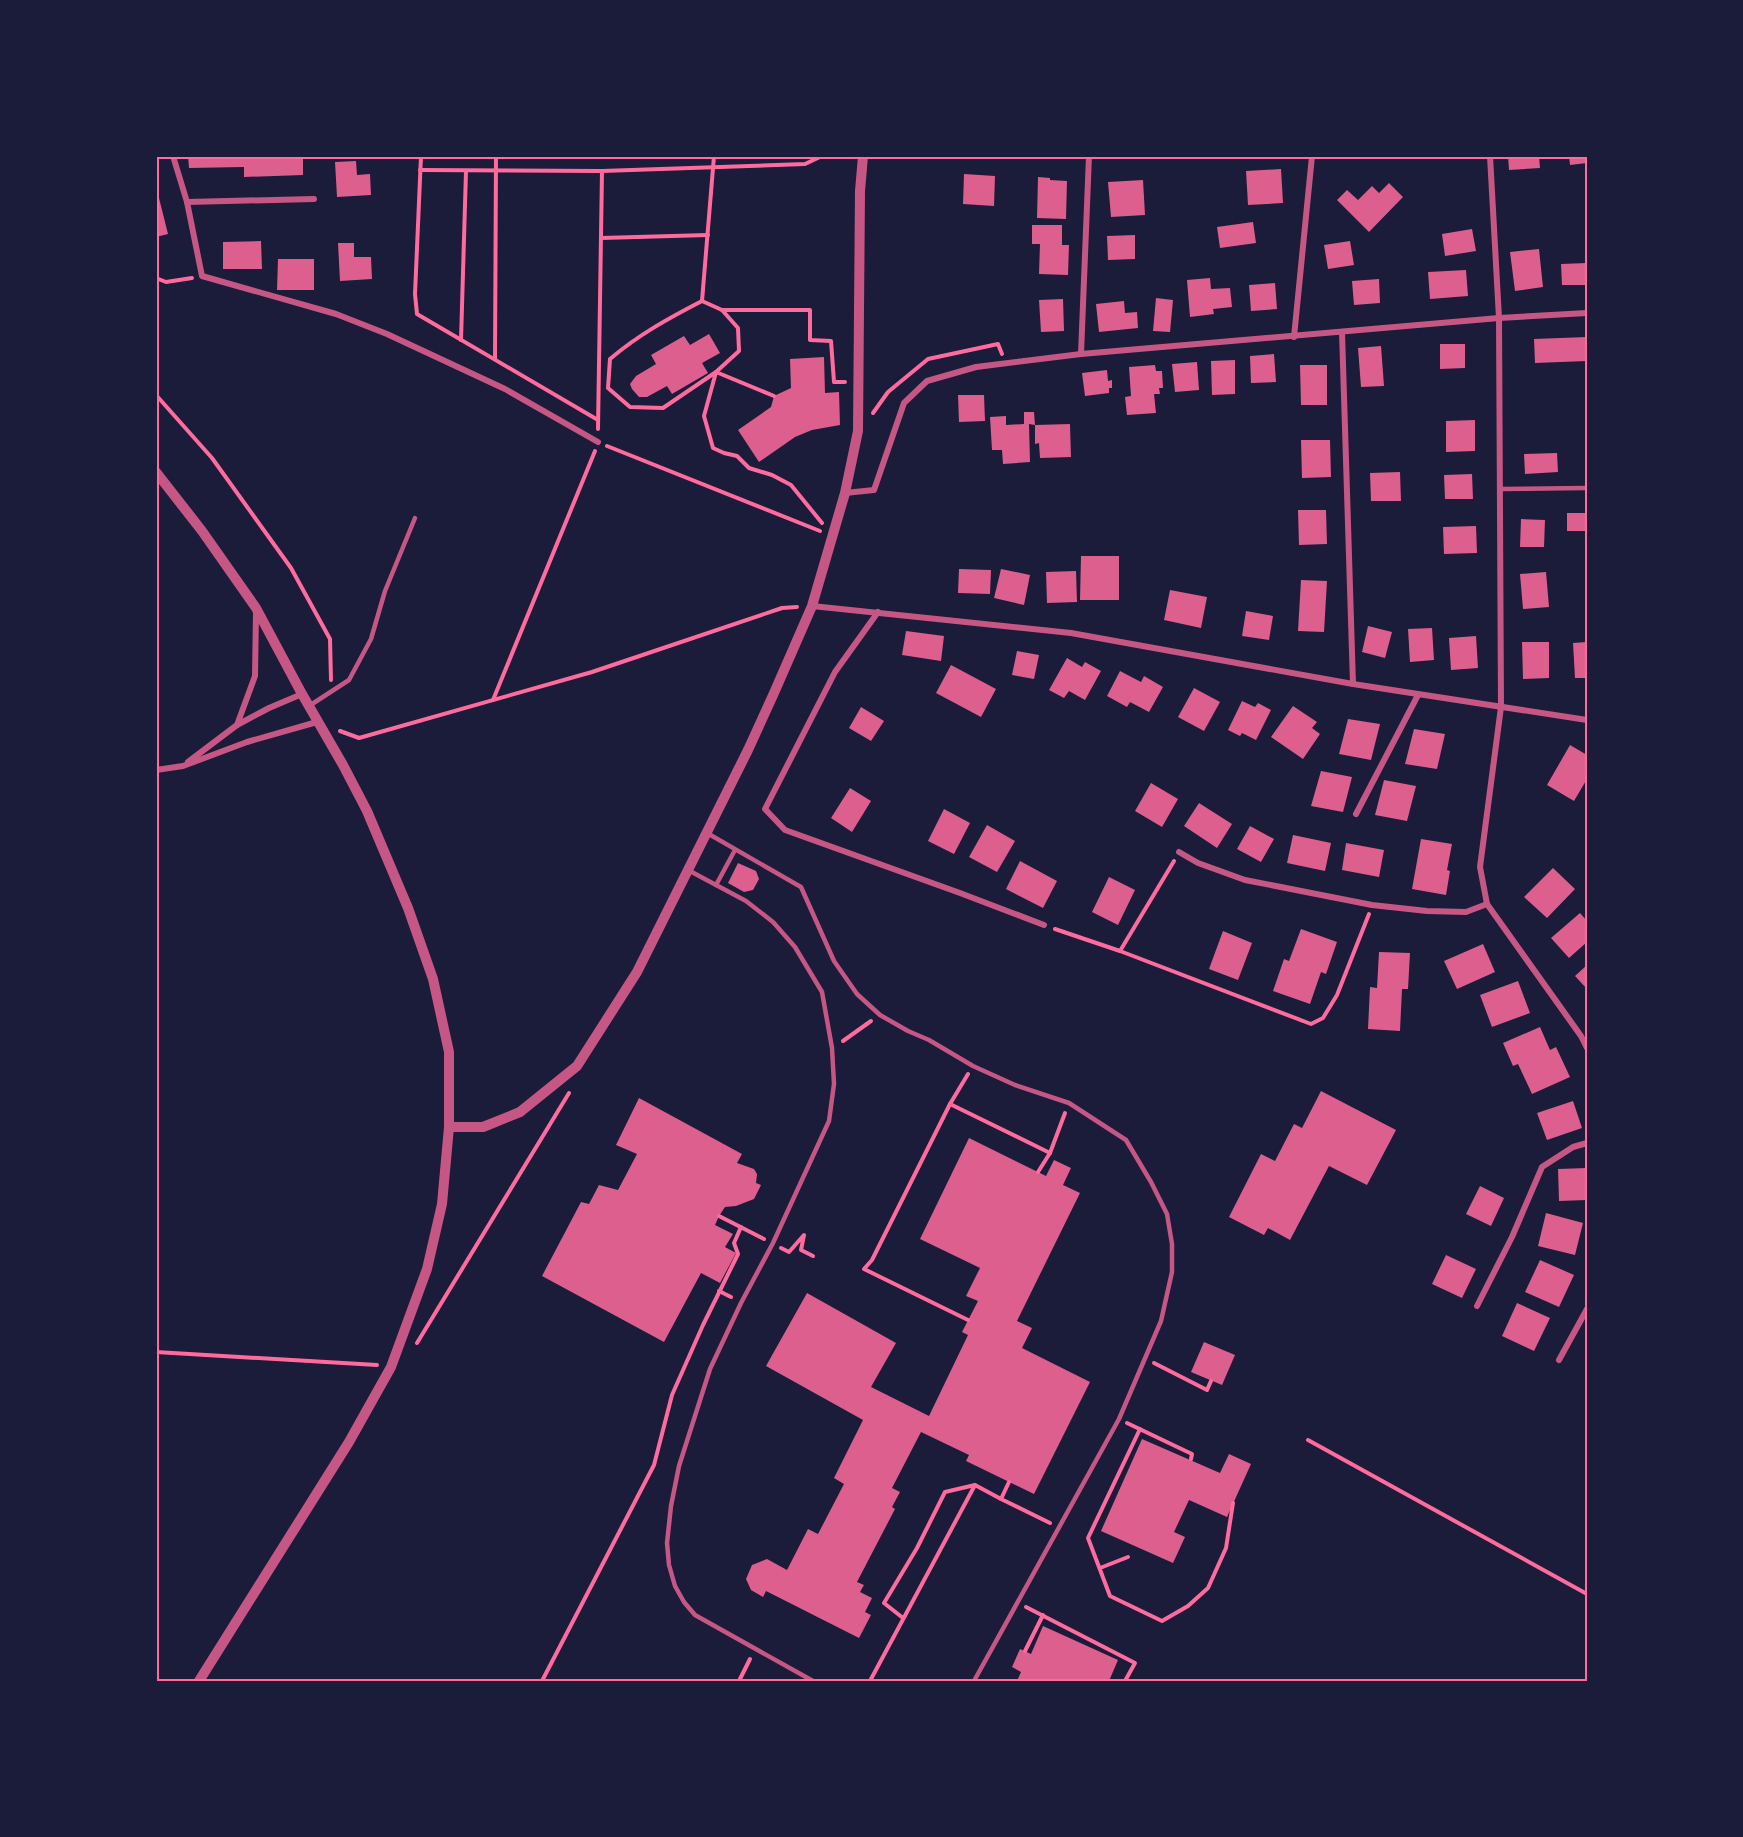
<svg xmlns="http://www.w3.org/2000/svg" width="1743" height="1837" font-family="Commissioner,sans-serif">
<rect width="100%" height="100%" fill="#1b1b3a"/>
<g fill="#dd5f8e">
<polygon points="188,156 303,156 303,175 244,177 244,167 189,168"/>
<polygon points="1508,156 1539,156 1540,168 1509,170"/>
<polygon points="1569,156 1587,156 1587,163 1570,165"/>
<polygon points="356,161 357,175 370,174 371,195 337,197 335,162"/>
<polygon points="1281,169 1283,203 1248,205 1246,171"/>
<polygon points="964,174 995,176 994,206 963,204"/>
<polygon points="1038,177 1050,178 1050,180 1067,181 1066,219 1037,218"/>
<polygon points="1143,180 1145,215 1111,217 1108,182"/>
<polygon points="1389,183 1403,197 1369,232 1337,200 1347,190 1358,200 1372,186 1379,193"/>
<polygon points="156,186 168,234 156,237"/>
<polygon points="1253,222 1256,243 1220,248 1217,227"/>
<polygon points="1032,225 1062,225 1062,245 1069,245 1068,275 1039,274 1040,244 1032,244"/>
<polygon points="1472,229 1476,251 1445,256 1442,234"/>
<polygon points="1135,235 1135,259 1108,260 1107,236"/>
<polygon points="261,241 262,269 223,269 223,242"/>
<polygon points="1350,241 1354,265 1328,269 1324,245"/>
<polygon points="338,243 354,243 354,257 371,257 372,279 340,281"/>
<polygon points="1539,249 1543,287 1515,291 1510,252"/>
<polygon points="278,259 314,259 314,290 277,290"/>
<polygon points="1587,263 1587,285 1562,285 1561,264"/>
<polygon points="1466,270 1468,296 1430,299 1428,272"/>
<polygon points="1210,278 1211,289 1230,288 1232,307 1213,309 1214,314 1190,317 1187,280"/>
<polygon points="1379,279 1380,303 1354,305 1352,281"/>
<polygon points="1275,283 1277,309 1251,311 1249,285"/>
<polygon points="1156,298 1173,300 1170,332 1153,331"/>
<polygon points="1063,299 1064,331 1041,332 1039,300"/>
<polygon points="1124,301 1125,313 1137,312 1138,328 1099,332 1096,304"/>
<polygon points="709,334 720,353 702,363 708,373 672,394 667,386 647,397 639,397 632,389 630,384 636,376 656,364 651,355 684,336 690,345"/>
<polygon points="1587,337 1587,361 1535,363 1534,339"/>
<polygon points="1440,344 1465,344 1465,368 1440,369"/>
<polygon points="1381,346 1384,386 1361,387 1358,348"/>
<polygon points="1274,354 1276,382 1251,383 1250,356"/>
<polygon points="824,357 825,393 839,392 840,425 812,430 795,437 759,462 738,430 771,407 774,396 791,388 790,359"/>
<polygon points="1235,360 1235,394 1212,395 1211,361"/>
<polygon points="1197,362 1199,390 1175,392 1172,364"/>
<polygon points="1155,365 1156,371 1162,371 1163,388 1159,388 1160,394 1154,394 1156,413 1127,415 1125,397 1131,396 1129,367"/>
<polygon points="1300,365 1327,365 1327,405 1301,405"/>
<polygon points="1107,370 1108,381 1112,380 1112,388 1109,388 1109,393 1085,396 1082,373"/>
<polygon points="958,395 984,395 985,421 959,422"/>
<polygon points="1024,412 1034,412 1035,425 1029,424 1030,462 1003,464 1002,450 992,450 990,417 1006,416 1006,425 1024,424"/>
<polygon points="1475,420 1475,451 1446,452 1446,421"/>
<polygon points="1070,424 1071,457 1040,458 1039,443 1035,444 1035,425"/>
<polygon points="1301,440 1330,440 1331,477 1302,478"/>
<polygon points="1557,453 1558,472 1525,474 1524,454"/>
<polygon points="1400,472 1401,501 1371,501 1370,473"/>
<polygon points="1472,474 1473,499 1445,499 1444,475"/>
<polygon points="1298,510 1326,510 1327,544 1299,545"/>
<rect x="1567" y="513" width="20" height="18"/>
<polygon points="1521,519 1545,520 1544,547 1520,547"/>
<polygon points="1476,526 1477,553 1444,554 1443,527"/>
<polygon points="1081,556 1119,556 1119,600 1080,600"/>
<polygon points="959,569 991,570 990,594 958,593"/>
<polygon points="1001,569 1030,575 1024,605 994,598"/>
<polygon points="1076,571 1077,602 1047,603 1046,572"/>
<polygon points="1546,572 1549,607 1523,609 1520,574"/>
<polygon points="1301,580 1327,581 1324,632 1298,631"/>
<polygon points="1170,590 1207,597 1201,628 1164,620"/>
<polygon points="1246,611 1273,616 1269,640 1242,636"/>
<polygon points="1368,626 1392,632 1385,658 1362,652"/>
<polygon points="1432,628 1434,660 1410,662 1408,629"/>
<polygon points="906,631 944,636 941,661 902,655"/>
<polygon points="1476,636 1478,668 1451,670 1449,638"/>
<polygon points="1522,642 1549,642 1549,678 1523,679"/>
<polygon points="1587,642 1587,678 1575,678 1573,643"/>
<polygon points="1017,651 1039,655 1034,679 1012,675"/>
<polygon points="1067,658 1082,667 1085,662 1101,671 1085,700 1069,691 1064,698 1049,690"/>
<polygon points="951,665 996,689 981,717 936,693"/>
<polygon points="1120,671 1141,682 1144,676 1163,687 1149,712 1130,702 1127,707 1107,696"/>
<polygon points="1194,688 1220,702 1204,731 1178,717"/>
<polygon points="1242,701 1255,707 1258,703 1271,710 1256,740 1242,733 1240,736 1228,730"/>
<polygon points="1293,706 1317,722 1312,728 1320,734 1303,759 1271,737"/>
<polygon points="861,707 884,721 871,741 849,728"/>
<polygon points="1348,719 1380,724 1371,760 1339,754"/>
<polygon points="1414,729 1445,734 1437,769 1405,764"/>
<polygon points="1570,745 1587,755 1587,779 1574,801 1547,785"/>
<polygon points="1321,771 1352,777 1343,812 1311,806"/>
<polygon points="1384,780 1416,786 1407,821 1375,815"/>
<polygon points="1151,783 1178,799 1162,827 1135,811"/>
<polygon points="850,788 871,801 852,832 831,818"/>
<polygon points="1199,803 1232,824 1217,848 1184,826"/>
<polygon points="944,809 970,823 954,854 928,841"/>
<polygon points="987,825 1015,841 997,872 969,857"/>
<polygon points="1250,826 1274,839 1261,862 1237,849"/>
<polygon points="1293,835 1331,843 1325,871 1287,863"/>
<polygon points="1421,839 1452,844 1447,870 1450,871 1446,895 1412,889"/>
<polygon points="1346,843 1384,850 1379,877 1342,870"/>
<polygon points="1020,861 1057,881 1043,908 1006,889"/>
<polygon points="738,863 756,871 759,879 753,890 744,892 728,883"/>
<polygon points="1553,868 1575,889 1547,918 1524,897"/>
<polygon points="1109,877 1135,890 1118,925 1092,912"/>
<polygon points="1580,913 1587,921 1587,942 1569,958 1551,938"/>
<polygon points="1301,929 1337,942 1326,974 1321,972 1310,1004 1273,991 1284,959 1289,961"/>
<polygon points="1223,931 1252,943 1238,980 1209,969"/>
<polygon points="1483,944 1495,972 1457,989 1444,961"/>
<polygon points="1379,952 1410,953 1408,989 1402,989 1400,1031 1368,1029 1370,987 1377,988"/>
<polygon points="1587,965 1587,989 1575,976"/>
<polygon points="1518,981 1530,1013 1492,1027 1480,995"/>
<polygon points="1540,1027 1550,1050 1556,1047 1570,1077 1532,1094 1518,1064 1513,1066 1503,1043"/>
<polygon points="1321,1091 1396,1130 1367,1185 1329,1166 1290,1240 1268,1228 1264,1235 1229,1217 1261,1154 1275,1161 1294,1124 1302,1128"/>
<polygon points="639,1098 742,1154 737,1163 754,1169 757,1174 756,1183 761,1185 754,1199 736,1206 725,1207 719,1216 715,1225 733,1234 725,1247 736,1253 720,1283 701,1273 664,1342 542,1276 581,1202 589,1204 599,1185 618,1190 637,1154 616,1145"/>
<polygon points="1573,1101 1582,1128 1547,1140 1537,1113"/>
<polygon points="969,1138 1046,1176 1054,1160 1071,1168 1063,1185 1080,1193 1017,1321 1032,1328 1022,1348 1090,1382 1034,1494 966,1461 969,1455 921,1432 892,1488 900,1492 892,1507 895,1509 857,1582 864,1585 860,1592 872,1598 865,1612 871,1615 859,1638 766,1591 763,1597 751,1590 746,1579 752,1565 767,1559 787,1570 808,1529 818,1534 844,1484 834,1478 863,1420 766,1366 807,1293 896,1343 871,1387 929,1416 968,1335 962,1332 978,1301 966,1296 980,1268 920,1239"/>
<polygon points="1587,1168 1587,1200 1559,1201 1558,1169"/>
<polygon points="1480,1186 1504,1198 1491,1226 1466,1214"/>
<polygon points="1546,1213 1583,1223 1575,1255 1538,1246"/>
<polygon points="1446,1255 1476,1269 1462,1298 1432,1284"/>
<polygon points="1540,1260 1574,1275 1559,1307 1525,1292"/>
<polygon points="1517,1303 1550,1318 1534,1351 1502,1336"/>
<polygon points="1204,1342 1235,1355 1222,1385 1191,1372"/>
<polygon points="1142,1439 1220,1473 1229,1454 1251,1464 1227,1517 1189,1500 1174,1532 1185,1537 1173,1563 1101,1531"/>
<polygon points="1043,1626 1118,1660 1109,1681 1017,1681 1021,1672 1012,1667 1020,1649 1031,1654"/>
</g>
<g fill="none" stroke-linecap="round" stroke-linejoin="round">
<g stroke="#ff6b9d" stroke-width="4">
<polyline points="421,156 415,294 417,314 598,420"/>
<polyline points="420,170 602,171"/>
<polyline points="601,238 708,235"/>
<polyline points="156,278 166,282 192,278"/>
<path d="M 702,301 L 722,310 L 738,328 L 739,351 L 716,372 L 663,408 L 630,407 L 608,388 L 610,359 C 638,335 669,318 702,301 Z"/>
<polyline points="702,301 714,156"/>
<polyline points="722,310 810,310 810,340 831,341 834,382 845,382"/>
<polyline points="461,340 466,171"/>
<polyline points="495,359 496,156"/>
<polyline points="156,395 212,458 291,568 330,639 331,680"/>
<polyline points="774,396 716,372 704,416 713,448 724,453 737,456 749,468 772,475 791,485 822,523"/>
<polyline points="873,413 888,392 928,359 998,344 1002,354"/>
<polyline points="598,429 602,171 805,164 822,156"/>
<polyline points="607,446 820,531"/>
<polyline points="493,700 595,451"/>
<polyline points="340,731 359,738 592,672 782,608 797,607"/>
<polyline points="1055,929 1120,951 1311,1024 1323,1018 1337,995 1369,914"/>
<polyline points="1120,951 1174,861"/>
<polyline points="843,1041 871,1021"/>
<polyline points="968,1074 950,1104 872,1260 864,1269 968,1320"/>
<polyline points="950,1104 1050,1153"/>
<polyline points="1038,1172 1050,1153 1065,1113"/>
<polyline points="719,1216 764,1239"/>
<polyline points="781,1248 789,1252 804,1235 801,1250 813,1256"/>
<polyline points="719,1291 731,1297"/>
<polyline points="417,1343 569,1093"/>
<polyline points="156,1352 377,1365"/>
<polyline points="1154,1363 1207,1390 1211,1381"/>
<polyline points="1127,1423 1192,1454 1191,1459"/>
<polyline points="1140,1429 1088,1538 1110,1596 1162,1621 1188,1606 1208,1588 1226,1548 1233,1503"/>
<polyline points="1308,1440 1587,1594"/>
<polyline points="1009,1482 1001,1499 1050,1523"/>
<polyline points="1100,1568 1128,1557"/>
<polyline points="1026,1607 1135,1663 1125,1681"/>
<polyline points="903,1618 884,1603 917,1548 945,1492 975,1485 1001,1499"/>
<polyline points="1025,1651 1043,1615"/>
<polyline points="542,1681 654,1465 672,1395 703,1325 738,1254 734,1243 741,1227"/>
<polyline points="739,1681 750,1659"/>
<polyline points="870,1681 975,1485"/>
</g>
<g stroke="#c65784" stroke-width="4.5">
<polyline points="1500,489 1587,488"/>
<polyline points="309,706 349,680 371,639 385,591 415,518"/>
<polyline points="707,833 801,887 834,961 857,994 880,1015 908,1031 929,1040 973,1066 1015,1085 1069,1103 1126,1140 1151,1182 1167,1214 1172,1244 1172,1272 1161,1321 1119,1419 974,1681"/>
<polyline points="688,870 746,901 773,922 795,947 822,992 832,1048 834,1084 829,1121 773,1243 741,1303 710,1369 679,1466 671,1506 667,1543 669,1565 675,1586 684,1602 695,1615 813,1681"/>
<polyline points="716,885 735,850"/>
</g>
<g stroke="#c65784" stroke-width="6">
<polyline points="173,156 187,202 202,276 336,314 387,334 505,389 598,442"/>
<polyline points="1490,156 1499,318 1501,707 1480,867 1487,904 1581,1036 1587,1048"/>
<polyline points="187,202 314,199"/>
<polyline points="1342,332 1353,684"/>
<polyline points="1294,337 1312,156"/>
<polyline points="1081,354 1089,156"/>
<polyline points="845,493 874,490 904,403 927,381 976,367 1081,354 1499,318 1587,313"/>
<polyline points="812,606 1071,633 1353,684 1587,720"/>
<polyline points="878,612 835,672 765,809 785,830 960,893 1044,925"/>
<polyline points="237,725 255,676 256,612"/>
<polyline points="188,762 237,725 269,708 302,694"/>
<polyline points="156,770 183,766 247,742 317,722"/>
<polyline points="1356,814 1418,695"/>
<polyline points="1179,852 1198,863 1245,880 1372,905 1427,911 1466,912 1487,904"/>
<polyline points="1477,1306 1512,1237 1542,1167 1573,1147 1587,1143"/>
<polyline points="1559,1360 1587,1309"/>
</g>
<g stroke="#c65784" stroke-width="10">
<polyline points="156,472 202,531 256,608 302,694 343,765 367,811 408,908 433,979 449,1052 449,1127 442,1204 427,1269 391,1367 349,1442 199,1681"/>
<polyline points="449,1127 483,1127 520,1112 577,1066 637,972 748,750 774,693 812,606 845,493 858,431 860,191 863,156"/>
</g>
</g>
<rect width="1743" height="1837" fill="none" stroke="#1b1b3a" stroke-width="315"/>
<rect x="158" y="158" width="1428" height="1522" fill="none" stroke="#ff6b9d" stroke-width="2"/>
</svg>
